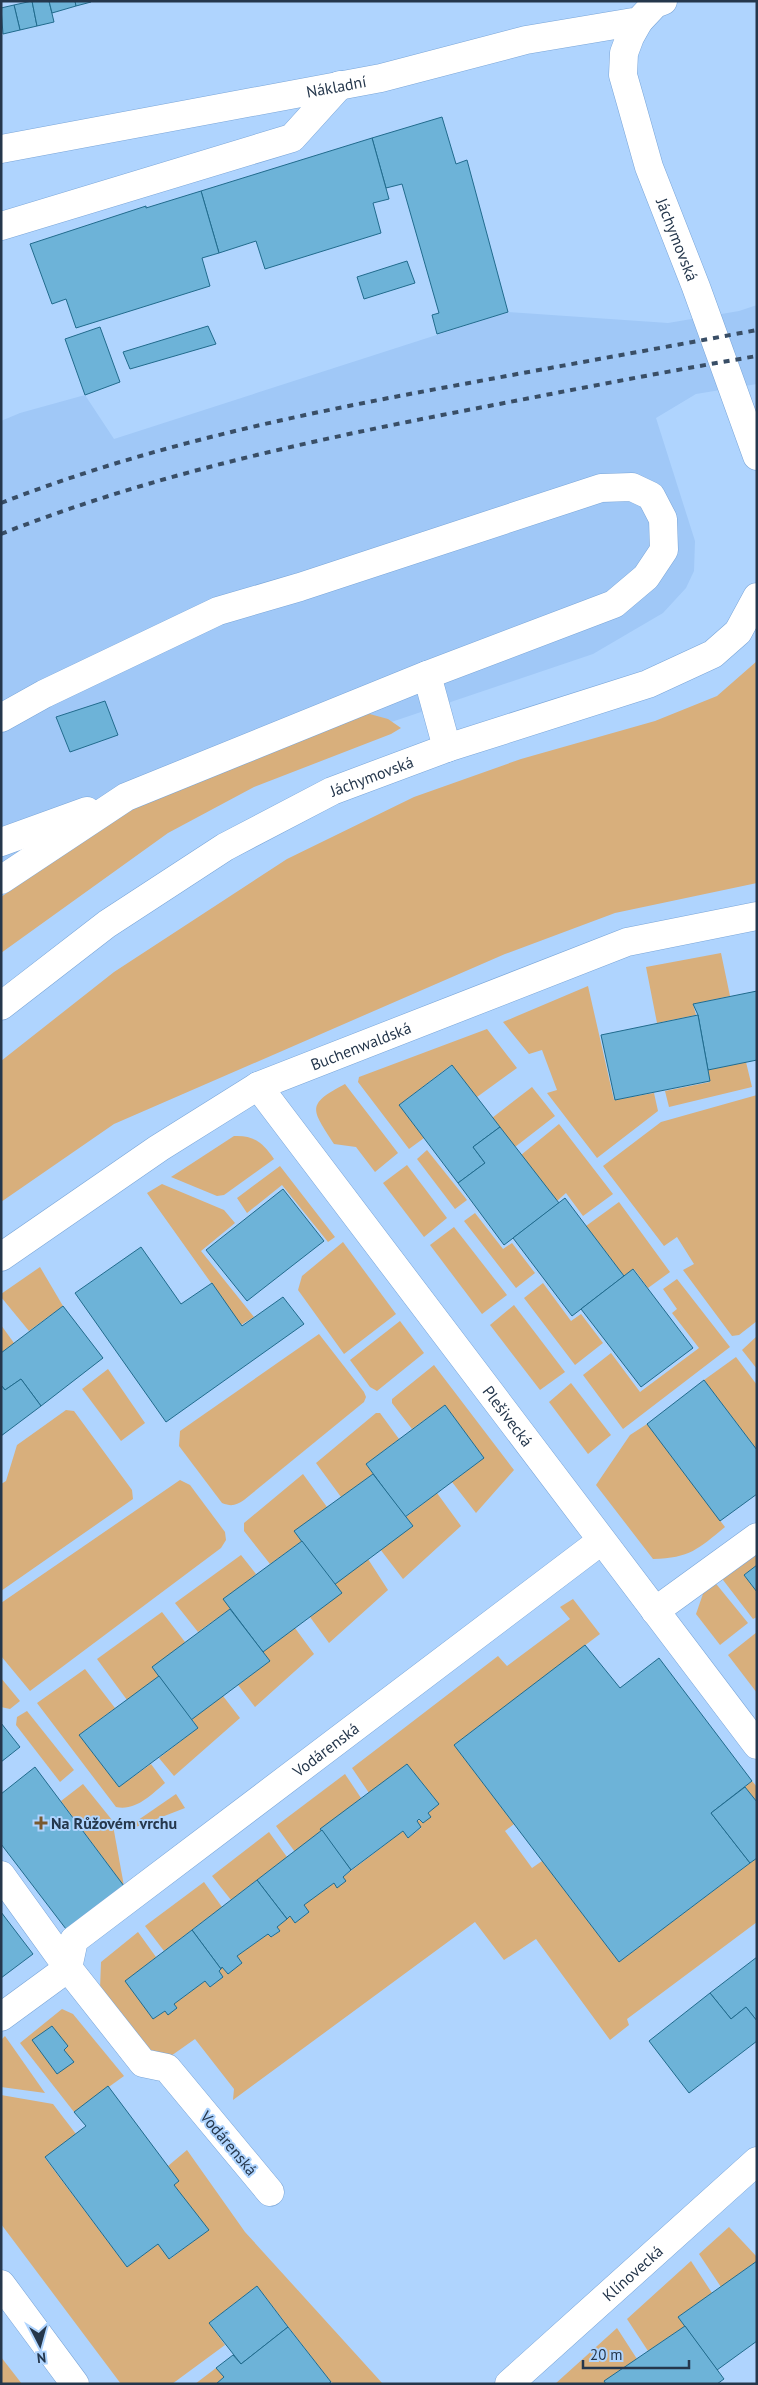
<svg xmlns="http://www.w3.org/2000/svg" width="758" height="2385" font-family="'PT Sans',sans-serif">
<rect width="100%" height="100%" fill="#afd4fe"/>
<polygon fill="#a0c8f7" points="757,305 757,384 696,394 656,418 695,541 694,571 686,588 663,613 593,654 169,797 1,869 1,421 20,413 85,395 114,439 508,312 668,323 739,311"/>
<g fill="#d8af7c">
<polygon points="757,661 757,883 615,913 505,954 114,1124 1,1202 1,1061 114,972 287,859 414,797 521,759 655,721 717,696"/>
<polygon points="366,713 388,719 401,728 391,734 254,787 168,833 1,953 1,897 141,802"/>
<polygon points="721,953 730,996 693,1004 696,1015 657,1023 646,967"/>
<polygon points="588,986 614,1100 654,1093 658,1111 597,1158 547,1093 557,1090 542,1050 529,1054 503,1022"/>
<polygon points="487,1029 517,1068 477,1097 451,1065 399,1105 424,1138 409,1149 358,1082 359,1077"/>
<polygon points="746,1062 752,1087 669,1107 665,1091 710,1082 708,1070"/>
<path d="M 345,1084 L 398,1153 L 375,1172 L 356,1147 L 334,1144 C 312,1109 305,1105 345,1084 Z"/>
<polygon points="532,1087 555,1116 515,1147 492,1118"/>
<polygon points="757,1095 757,1321 739,1335 732,1336 683,1270 694,1264 677,1237 664,1246 603,1166 661,1122"/>
<polygon points="559,1124 613,1194 583,1216 566,1193 557,1201 521,1155"/>
<path d="M 234,1136 C 254,1135 263,1143 274,1159 L 224,1195 L 217,1196 L 171,1177 Z"/>
<polygon points="427,1150 467,1200 455,1209 417,1159"/>
<polygon points="407,1165 447,1218 424,1237 383,1183"/>
<polygon points="280,1166 335,1237 328,1242 282,1185 247,1213 237,1198"/>
<polygon points="162,1184 224,1210 235,1223 201,1251 254,1317 241,1325 147,1193"/>
<polygon points="619,1202 670,1272 648,1288 634,1269 624,1276 586,1226"/>
<polygon points="475,1213 503,1249 512,1243 535,1273 516,1288 464,1221"/>
<polygon points="454,1227 507,1295 482,1314 430,1245"/>
<polygon points="343,1242 396,1314 344,1354 298,1290 302,1276"/>
<polygon points="40,1267 63,1306 29,1331 1,1297 1,1294"/>
<polygon points="677,1279 730,1347 623,1429 583,1375 611,1353 640,1392 699,1348 672,1313 677,1309 663,1289"/>
<polygon points="543,1283 571,1321 581,1314 603,1343 575,1365 524,1298"/>
<polygon points="514,1305 565,1372 540,1390 490,1325"/>
<polygon points="400,1321 424,1353 377,1391 370,1387 350,1360"/>
<polygon points="1,1325 14,1343 1,1353"/>
<path d="M 319,1334 L 364,1392 L 366,1397 L 364,1402 L 244,1500 C 236,1505 232,1507 222,1503 L 179,1446 L 180,1431 Z"/>
<polygon points="757,1336 757,1369 742,1350"/>
<polygon points="736,1357 757,1385 757,1450 704,1380"/>
<polygon points="434,1365 514,1470 476,1513 452,1482 484,1458 445,1405 412,1429 392,1403 392,1399"/>
<polygon points="108,1369 145,1423 121,1441 82,1389"/>
<polygon points="571,1383 611,1435 588,1454 549,1402"/>
<polygon points="66,1410 74,1411 132,1490 133,1499 1,1591 1,1484 6,1481 17,1445"/>
<polygon points="376,1413 380,1413 399,1439 366,1464 373,1474 341,1497 316,1463"/>
<path d="M 647,1424 L 725,1527 C 698,1549 690,1558 653,1559 L 596,1485 L 630,1435 Z"/>
<polygon points="303,1474 327,1507 295,1531 302,1541 270,1564 244,1531 244,1523"/>
<polygon points="180,1480 190,1485 225,1532 226,1540 221,1548 30,1691 1,1656 1,1603"/>
<polygon points="437,1493 461,1526 403,1579 380,1549 413,1526 406,1517"/>
<polygon points="757,1549 757,1565 744,1575 757,1592 757,1617 753,1619 720,1576"/>
<polygon points="241,1555 256,1574 224,1599 230,1609 198,1632 175,1603"/>
<polygon points="368,1559 388,1590 329,1643 310,1617 341,1593 335,1584"/>
<polygon points="713,1580 748,1623 720,1645 696,1614 705,1588"/>
<polygon points="573,1599 600,1634 454,1745 514,1824 505,1831 532,1868 542,1861 619,1962 757,1858 757,1922 627,2019 629,2025 610,2040 536,1939 504,1960 475,1922 233,2100 234,2089 195,2039 168,2058 145,2054 100,1989 101,1962 138,1932 156,1957 126,1981 153,2019 165,2011 169,2014 177,2008 174,2004 205,1981 210,1987 223,1977 219,1971 222,1967 228,1974 242,1963 237,1956 268,1934 272,1937 280,1931 277,1927 290,1916 295,1923 309,1912 304,1905 334,1883 337,1887 343,1877 403,1831 408,1838 421,1828 417,1821 431,1817 428,1813 439,1804 407,1764 369,1793 352,1768 498,1656 507,1666 570,1619 560,1607"/>
<polygon points="162,1612 185,1642 159,1676 127,1700 97,1659"/>
<polygon points="295,1628 314,1654 255,1707 238,1685 270,1661 263,1652"/>
<polygon points="757,1632 757,1693 728,1655"/>
<path d="M 85,1669 L 115,1708 L 79,1735 L 119,1787 L 151,1764 L 165,1783 C 151,1795 136,1811 116,1807 L 37,1703 Z"/>
<polygon points="1,1678 20,1701 10,1709 1,1707"/>
<polygon points="223,1696 240,1718 174,1776 159,1758 198,1728 192,1719"/>
<polygon points="27,1711 74,1770 60,1782 16,1725 17,1717"/>
<polygon points="345,1774 361,1798 295,1852 276,1826"/>
<polygon points="752,1781 757,1787 757,1802 745,1787"/>
<polygon points="83,1784 112,1820 124,1886 61,1801"/>
<polygon points="176,1794 185,1808 136,1827 128,1827"/>
<polygon points="269,1832 287,1857 231,1900 212,1876"/>
<polygon points="204,1882 222,1907 164,1951 145,1926"/>
<polygon points="62,2009 73,2014 124,2076 74,2112 20,2043"/>
<polygon points="5,2036 45,2093 1,2087 1,2040"/>
<polygon points="1,2095 53,2104 76,2134 45,2158 127,2267 158,2244 170,2259 208,2230 174,2185 179,2181 168,2166 187,2150 245,2232 383,2384 335,2384 331,2382 257,2286 209,2323 225,2345 172,2384 121,2384 1,2224"/>
<polygon points="729,2227 757,2257 757,2261 721,2287 699,2254"/>
<polygon points="691,2261 712,2293 678,2317 685,2326 648,2351 627,2319"/>
<polygon points="617,2328 637,2359 605,2381 606,2384 555,2384"/>
<polygon points="1,2357 22,2384 1,2384"/>
<polygon points="216,2368 224,2377 216,2384 195,2384"/>
</g>
<g fill="#6db3d8" stroke="#216b8d">
<polygon points="32,1 37,26 20,30 14,5"/>
<polygon points="32,1 49,1 54,22 37,26"/>
<polygon points="49,1 75,1 76,6 52,13"/>
<polygon points="75,1 91,1 91,2 76,6"/>
<polygon points="14,5 20,30 3,34 1,8"/>
<polygon points="442,117 456,164 467,160 508,312 437,334 432,315 439,313 402,184 386,188 372,138"/>
<polygon points="372,138 389,199 373,203 381,233 265,269 256,241 219,253 201,191"/>
<polygon points="201,191 219,253 202,258 210,286 76,328 66,299 52,304 30,244 146,206 146,208"/>
<polygon points="407,261 415,283 364,299 357,277"/>
<polygon points="208,326 216,344 130,369 123,352"/>
<polygon points="100,327 120,382 85,395 65,339"/>
<polygon points="105,701 118,735 70,752 56,717"/>
<polygon points="757,991 757,1060 708,1070 698,1015 693,1004"/>
<polygon points="698,1015 710,1081 615,1100 601,1035"/>
<polygon points="452,1065 500,1127 473,1147 485,1163 458,1183 399,1105"/>
<polygon points="500,1127 559,1203 504,1245 458,1183 485,1163 473,1147"/>
<polygon points="283,1189 324,1241 247,1301 206,1250"/>
<polygon points="565,1198 624,1276 572,1316 513,1238"/>
<polygon points="141,1247 181,1304 212,1283 242,1326 283,1297 304,1324 166,1422 75,1293"/>
<polygon points="633,1269 693,1348 641,1387 581,1309"/>
<polygon points="63,1306 103,1358 41,1406 21,1379 5,1390 1,1385 1,1353"/>
<polygon points="21,1379 41,1406 1,1436 1,1385 5,1390"/>
<polygon points="704,1380 757,1450 757,1494 720,1521 647,1424"/>
<polygon points="445,1405 484,1458 405,1517 366,1464"/>
<polygon points="373,1474 413,1526 334,1585 294,1531"/>
<polygon points="302,1541 342,1593 263,1652 223,1599"/>
<polygon points="757,1565 757,1592 744,1575"/>
<polygon points="230,1609 270,1661 191,1720 152,1667"/>
<polygon points="585,1645 620,1688 659,1658 752,1781 711,1813 750,1863 619,1962 454,1745"/>
<polygon points="159,1676 198,1728 119,1787 79,1735"/>
<polygon points="1,1723 20,1747 1,1762"/>
<polygon points="407,1764 439,1804 428,1813 431,1817 423,1823 419,1819 417,1821 421,1827 408,1838 403,1831 351,1870 320,1829"/>
<polygon points="35,1767 124,1886 66,1929 1,1844 1,1794"/>
<polygon points="745,1787 757,1802 757,1858 750,1863 711,1813"/>
<polygon points="322,1830 351,1870 343,1877 346,1881 337,1888 334,1883 304,1905 309,1912 295,1923 290,1916 287,1919 257,1880"/>
<polygon points="257,1880 287,1919 277,1927 280,1931 271,1937 268,1934 237,1956 242,1963 228,1974 222,1967 221,1969 192,1930"/>
<polygon points="1,1912 33,1954 1,1978"/>
<polygon points="192,1930 221,1969 219,1971 223,1977 210,1987 205,1981 174,2004 177,2008 168,2015 165,2011 153,2019 125,1981"/>
<polygon points="757,1957 757,2021 746,2007 731,2019 710,1993"/>
<polygon points="710,1993 731,2019 746,2007 757,2021 757,2041 689,2093 649,2041"/>
<polygon points="52,2026 68,2046 64,2050 74,2062 57,2074 32,2040"/>
<polygon points="108,2086 179,2181 174,2185 209,2230 169,2259 158,2244 127,2267 45,2157 86,2126 74,2112"/>
<polygon points="757,2261 757,2341 717,2370 678,2317"/>
<polygon points="257,2286 288,2327 241,2364 209,2323"/>
<polygon points="685,2326 724,2379 717,2384 606,2384 604,2381"/>
<polygon points="288,2327 331,2382 328,2384 216,2384 224,2377 216,2368 233,2355 241,2364"/>
</g>
<g fill="none" stroke-linecap="round" stroke-linejoin="round">
<g stroke="#79a5d8" stroke-width="29">
<g id="minor">
<path id="s1" d="M 639,21 L 630,37 L 624,53 L 623,75 L 631,103 L 649,167 L 696,287 L 757,456"/>
<path id="s2" d="M 1,149 L 381,78 L 526,40 L 639,21 L 655,4 L 663,1"/>
<polyline points="1,226 292,138 340,85"/>
<polyline points="1,718 44,694 218,611 300,587 601,488 632,487 651,496 663,519 664,550 646,577 614,604 427,675"/>
<polyline points="1,842 87,811"/>
<polyline points="1,880 126,797 427,675 447,748"/>
<path id="s3" d="M 1,1006 L 107,924 L 225,847 L 332,791 L 447,748 L 648,684 L 713,654 L 738,632 L 757,597"/>
<path id="s4" d="M 258,1086 L 757,1745"/>
<path id="s5" d="M 1,1257 L 159,1148 L 258,1086 L 627,942 L 757,916"/>
<polyline points="655,1611 757,1537"/>
<polyline points="1,1875 68,1968 1,2017"/>
<path id="s6" d="M 270,2192 L 167,2068 L 143,2063 L 68,1968 L 74,1940 L 601,1541"/>
<polyline points="1,2284 75,2384"/>
<path id="s7" d="M 509,2384 L 757,2161"/>
</g>
</g>
<use href="#minor" stroke="#fff" stroke-width="28"/>
<g stroke="#394e66" stroke-width="4" stroke-dasharray="6 6" stroke-linecap="butt">
<path d="M 1,503 C 152,444 310,412 469,383 C 565,365 661,348 757,330"/>
<path d="M 1,534 C 153,474 313,440 473,409 C 567,391 662,372 757,356"/>
</g>
</g>
<path fill="#79592e" stroke="#afd4fe" stroke-width="2" d="M38.5 1815.5h5v5h5v5h-5v5h-5v-5h-5v-5h5z"/>
<g text-anchor="middle" stroke-width="4" stroke-linejoin="round" paint-order="stroke">
<g font-size="16" fill="#25374c" stroke="#afd4fe">
<text dy="6" stroke="none"><textPath href="#s2" startOffset="341">Nákladní</textPath></text>
<text dy="6" stroke="none"><textPath href="#s1" startOffset="231">Jáchymovská</textPath></text>
<text dy="6" stroke="none"><textPath href="#s3" startOffset="438">Jáchymovská</textPath></text>
<text dy="6" stroke="none"><textPath href="#s5" startOffset="419">Buchenwaldská</textPath></text>
<text dy="6" stroke="none"><textPath href="#s4" startOffset="414">Plešivecká</textPath></text>
<text dy="6" stroke="none"><textPath href="#s6" startOffset="651">Vodárenská</textPath></text>
<text transform="translate(229 2143) rotate(50)" y="6">Vodárenská</text>
<text dy="6" stroke="none"><textPath href="#s7" startOffset="166">Klínovecká</textPath></text>
</g>
<g font-size="16" font-weight="bold" fill="#25374c" stroke="#afd4fe" text-anchor="start">
<text x="51" y="1829">Na Růžovém vrchu</text>
</g>
</g>
<rect width="758" height="2385" fill="none" stroke="#25374c" stroke-width="5"/>
<g transform="translate(40 2345) rotate(174)" stroke="#afd4fe" stroke-width="4" paint-order="stroke">
<path d="M0-4L9 19L0 12L-9 19Z" fill="#25374c"/>
<text y="-8" font-size="14" font-weight="bold" text-anchor="middle" fill="#25374c">N</text>
</g>
<path d="M583 2360v8h106v-8" fill="none" stroke="#25374c" stroke-width="2.5"/>
<text x="590" y="2360" font-size="15" fill="#25374c" stroke="#afd4fe" stroke-width="4" paint-order="stroke">20 m</text>
</svg>
